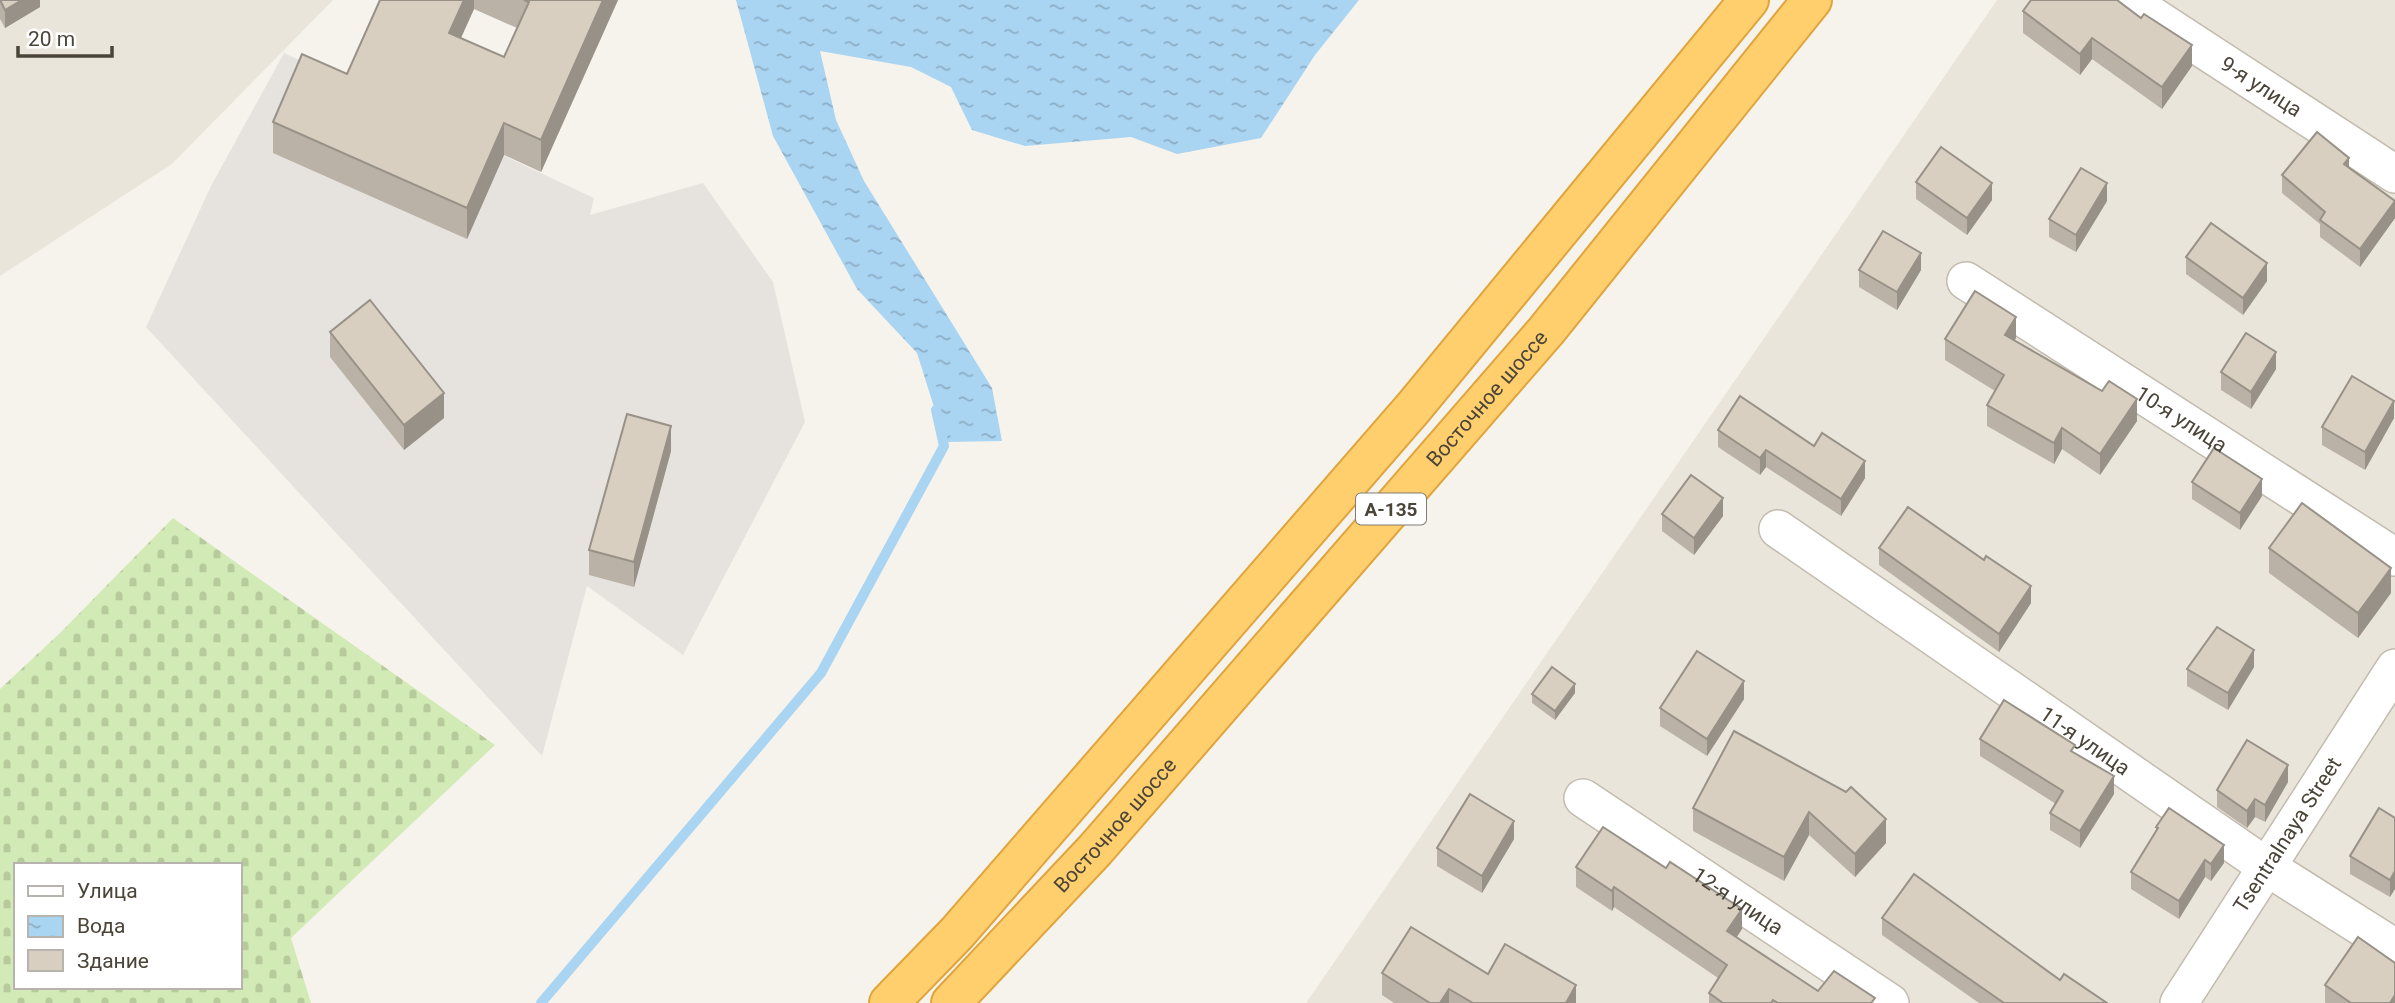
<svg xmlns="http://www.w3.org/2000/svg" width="2395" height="1003" font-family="Roboto,sans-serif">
<defs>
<pattern id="cemetery-stones" width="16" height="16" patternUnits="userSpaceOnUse" patternTransform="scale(1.75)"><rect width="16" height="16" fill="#d2eab5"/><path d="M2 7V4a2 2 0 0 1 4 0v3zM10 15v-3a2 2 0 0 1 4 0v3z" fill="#b6ca9c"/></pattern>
<pattern id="water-ripples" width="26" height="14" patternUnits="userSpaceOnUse" patternTransform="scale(1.75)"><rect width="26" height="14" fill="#a9d4f2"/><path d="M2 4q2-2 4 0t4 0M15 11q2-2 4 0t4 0" fill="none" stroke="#8caec5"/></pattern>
</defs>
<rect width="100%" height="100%" fill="#f6f3ec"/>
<g fill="#eae5da">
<polygon points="0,0 333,0 172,164 0,276"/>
<polygon points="1997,0 2395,0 2395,1003 1306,1003"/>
</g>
<polygon fill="#e6e2dd" points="284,53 594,198 590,215 703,183 773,282 805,422 683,655 587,586 542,756 146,327 211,186"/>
<path fill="url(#cemetery-stones)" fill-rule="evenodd" d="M 173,518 L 495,745 L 291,938 L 311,1003 L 0,1003 L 0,689 L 60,633 ZM 16,865 L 240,865 L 240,987 L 16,987 Z"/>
<polygon fill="url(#water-ripples)" points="736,0 1359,0 1315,55 1261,138 1177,154 1131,137 1025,146 972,130 951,87 911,67 820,51 836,120 864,181 992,388 1002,441 945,442 917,353 857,289 773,136"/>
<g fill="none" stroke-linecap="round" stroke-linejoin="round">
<polyline stroke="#a9d4f2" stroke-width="10" points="541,1003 821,673 944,446 936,410"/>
<g stroke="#c2bbae" stroke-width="40">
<g id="minor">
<path id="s1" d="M 2128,0 L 2395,174"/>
<path id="s2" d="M 1966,281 L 2395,557"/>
<path id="s3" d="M 1778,529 L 2267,867 L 2395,948"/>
<path id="s4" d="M 1583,798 L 1890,1003"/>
<path id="s5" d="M 2179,1003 L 2395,668"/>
</g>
</g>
<g stroke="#e0a43c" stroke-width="42">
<g id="highway">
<polyline points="889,1003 957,933 1414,407 1749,0"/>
<path id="s6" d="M 951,1003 L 1095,850 L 1546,331 L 1812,0"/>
</g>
</g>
<use href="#minor" stroke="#fff" stroke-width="37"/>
<use href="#highway" stroke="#ffcf6e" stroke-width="38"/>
</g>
<g fill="#bab2a6" fill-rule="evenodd">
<polygon points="0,0 40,0 40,7 5,28 0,19"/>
<path d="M 380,0 L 618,0 L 541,172 L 504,155 L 467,239 L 273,153 L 273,122 L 347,74 ZM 474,9 L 517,28 L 504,57 L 461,38 Z"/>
<polygon points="2023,11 2141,18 2192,66 2162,109 2092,59 2080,75 2023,33"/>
<polygon points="2349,168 2395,218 2360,267 2320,237 2320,224 2282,193 2282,175"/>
<polygon points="1916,182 1992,200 1967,235 1916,199"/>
<polygon points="2107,201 2076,252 2049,237 2049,219"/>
<polygon points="2186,257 2267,281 2243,315 2186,274"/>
<polygon points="1859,270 1921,270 1897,310 1859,287"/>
<polygon points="330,332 444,418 404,450 330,357"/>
<polygon points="2016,338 2014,341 2137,421 2100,475 2062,449 2054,464 1987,426 1987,405 1995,391 1945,360 1945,339"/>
<polygon points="2276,369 2251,409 2221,390 2221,372"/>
<polygon points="2394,418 2365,470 2322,445 2322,427"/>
<polygon points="1718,430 1814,446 1865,478 1841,516 1766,467 1760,475 1718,447"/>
<polygon points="671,451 634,587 589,575 589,550"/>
<polygon points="2192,482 2262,496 2240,530 2192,499"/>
<polygon points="1662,514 1723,516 1694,555 1662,531"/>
<polygon points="1879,548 2031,603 1999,652 1879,565"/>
<polygon points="2269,548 2391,593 2358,638 2269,573"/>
<polygon points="2254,667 2228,710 2187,686 2187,669"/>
<polygon points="1575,693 1555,720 1532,703 1532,694"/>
<polygon points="1744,699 1707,756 1660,726 1660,708"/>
<polygon points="1734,731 1886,843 1855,877 1809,835 1784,881 1693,831 1693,808"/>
<polygon points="1980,739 2075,753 2114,794 2080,848 2050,830 2050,813 2056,804 1980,756"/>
<polygon points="2288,782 2265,822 2255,817 2247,828 2217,807 2217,790"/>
<polygon points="2395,818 2390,897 2350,874 2350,856"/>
<polygon points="2156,827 2224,863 2211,881 2205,877 2179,919 2131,889 2131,872 2156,832"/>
<polygon points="1514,839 1482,893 1437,866 1437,848"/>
<polygon points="1576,867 1742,929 1737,937 1818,991 1875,1003 1709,1003 1709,993 1718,978 1614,907 1612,911 1576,887"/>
<polygon points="1882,918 2060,980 2107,1003 1979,1003 1882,935"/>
<polygon points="1382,973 1488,974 1576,1003 1394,1003 1382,995"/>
<polygon points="2325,985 2395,1003 2326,1003 2325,1002"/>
</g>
<g fill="#979187">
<polygon points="22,0 40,0 40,7 5,28 5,10"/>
<polygon points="464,0 474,0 474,9 449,64 449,33"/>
<polygon points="603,0 618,0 541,172 541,140"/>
<polygon points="2092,38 2092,59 2080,75 2080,54"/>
<polygon points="2192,45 2192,66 2162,109 2162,87"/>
<polygon points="504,123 504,155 467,239 467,208"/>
<polygon points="2349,158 2349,175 2344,164"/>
<polygon points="1992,183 1992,200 1967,235 1967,218"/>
<polygon points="2107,183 2107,201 2076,252 2076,235"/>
<polygon points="2395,201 2395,218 2360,267 2360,249"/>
<polygon points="1921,253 1921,270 1897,310 1897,292"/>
<polygon points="2267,263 2267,281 2243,315 2243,298"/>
<polygon points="2016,317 2016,338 2005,356 2005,335"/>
<polygon points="2276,352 2276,369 2251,409 2251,392"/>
<polygon points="444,393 444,418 404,450 404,425"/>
<polygon points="2137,399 2137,421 2100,475 2100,454"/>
<polygon points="2394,401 2394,418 2365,470 2365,452"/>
<polygon points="671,426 671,451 634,587 634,562"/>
<polygon points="2062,428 2062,449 2054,464 2054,443"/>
<polygon points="1766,450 1766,467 1760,475 1760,458"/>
<polygon points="1865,461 1865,478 1841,516 1841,499"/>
<polygon points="2262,479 2262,496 2240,530 2240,513"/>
<polygon points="1723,498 1723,516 1694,555 1694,538"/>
<polygon points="2391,568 2391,593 2358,638 2358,613"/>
<polygon points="2031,586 2031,603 1999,652 1999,634"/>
<polygon points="2254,650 2254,667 2228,710 2228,693"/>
<polygon points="1744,681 1744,699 1707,756 1707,739"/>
<polygon points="1575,684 1575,693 1555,720 1555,711"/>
<polygon points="2288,765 2288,782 2265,822 2265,805"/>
<polygon points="2114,776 2114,794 2080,848 2080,831"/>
<polygon points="2255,799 2255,817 2247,828 2247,811"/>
<polygon points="1809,812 1809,835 1784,881 1784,857"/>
<polygon points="1886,819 1886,843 1855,877 1855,854"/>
<polygon points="1514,821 1514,839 1482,893 1482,876"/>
<polygon points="2224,845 2224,863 2211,881 2211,864"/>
<polygon points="2205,860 2205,877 2179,919 2179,901"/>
<polygon points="2395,871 2395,889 2390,897 2390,880"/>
<polygon points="1614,887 1614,907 1612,911 1612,891"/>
<polygon points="1742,909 1742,929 1727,951 1727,931"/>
<polygon points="1576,985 1576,1003 1566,1003"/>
<polygon points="1449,989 1449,1003 1440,1003"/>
<polygon points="2395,995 2395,1003 2390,1003"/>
</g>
<g fill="#d8cfc1" stroke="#979187" stroke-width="2">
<polygon points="0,0 22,0 5,10"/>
<polygon points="380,0 464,0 449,33 504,57 529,2 524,0 603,0 541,140 504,123 467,208 273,122 302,54 347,74"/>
<polygon points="2031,0 2117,0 2141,18 2144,14 2192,45 2162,87 2092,38 2080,54 2023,11"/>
<polygon points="2317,132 2349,158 2344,164 2395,201 2360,249 2320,220 2325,212 2282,175"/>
<polygon points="1941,147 1992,183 1967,218 1916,182"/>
<polygon points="2081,168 2107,183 2076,235 2049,219"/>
<polygon points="2211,223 2267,263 2243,298 2186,257"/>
<polygon points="1883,231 1921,253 1897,292 1859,270"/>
<polygon points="1975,291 2016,317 2005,335 2102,391 2109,381 2137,399 2100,454 2062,428 2054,443 1987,405 2004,375 1945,339"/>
<polygon points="370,300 444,393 404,425 330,332"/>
<polygon points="2246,333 2276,352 2251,392 2221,372"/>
<polygon points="2352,376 2394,401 2365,452 2322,427"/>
<polygon points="1740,396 1814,446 1822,433 1865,461 1841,499 1766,450 1760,458 1718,430"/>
<polygon points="627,414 671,426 634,562 589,550"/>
<polygon points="2214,448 2262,479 2240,513 2192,482"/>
<polygon points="1691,475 1723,498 1694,538 1662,514"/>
<polygon points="2302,503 2391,568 2358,613 2269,548"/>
<polygon points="1908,507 1984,560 1986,556 2031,586 1999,634 1879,548"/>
<polygon points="2217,627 2254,650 2228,693 2187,669"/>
<polygon points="1697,651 1744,681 1707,739 1660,708"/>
<polygon points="1552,667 1575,684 1555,711 1532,694"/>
<polygon points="2004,700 2075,745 2071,751 2114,776 2080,831 2050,813 2063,791 1980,739"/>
<polygon points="1734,731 1846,792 1851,787 1886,819 1855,854 1809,812 1784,857 1693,808"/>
<polygon points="2247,740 2288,765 2265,805 2255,799 2247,811 2217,790"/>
<polygon points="1470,794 1514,821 1482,876 1437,848"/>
<polygon points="2169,808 2224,845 2211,864 2205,860 2179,901 2131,872 2158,828 2156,827"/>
<polygon points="2379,808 2395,818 2395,871 2390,880 2350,856"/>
<polygon points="1603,827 1666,868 1670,862 1742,909 1727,931 1818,991 1834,971 1875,998 1871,1003 1778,1003 1773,1000 1771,1003 1723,1003 1709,993 1727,965 1614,887 1612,891 1576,867"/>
<polygon points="1914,874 2060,980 2064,974 2107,1003 2004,1003 1882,918"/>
<polygon points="1411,927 1488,974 1505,944 1576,985 1566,1003 1473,1003 1449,989 1440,1003 1430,1003 1382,973"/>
<polygon points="2358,937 2395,963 2395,995 2390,1003 2351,1003 2325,985"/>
</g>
<g text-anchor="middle" stroke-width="6" stroke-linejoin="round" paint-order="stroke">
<rect fill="#fff" stroke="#817c74" stroke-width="2" x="1356" y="493.5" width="70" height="31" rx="5"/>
<g font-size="19" font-weight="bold" fill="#4b4439">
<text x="1391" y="516">А-135</text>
</g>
<g font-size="21" fill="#4b4439" stroke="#fff">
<text dy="7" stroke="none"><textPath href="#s1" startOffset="159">9-я улица</textPath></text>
<text dy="7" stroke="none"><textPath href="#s6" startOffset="808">Восточное шоссе</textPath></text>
<text dy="7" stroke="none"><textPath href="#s2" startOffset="256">10-я улица</textPath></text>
<text dy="7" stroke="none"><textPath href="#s3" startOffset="373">11-я улица</textPath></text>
<text dy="7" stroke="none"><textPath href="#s6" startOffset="242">Восточное шоссе</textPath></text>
<text dy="7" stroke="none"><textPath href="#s5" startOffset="200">Tsentralnaya Street</textPath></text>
<text dy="7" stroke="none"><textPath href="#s4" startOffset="186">12-я улица</textPath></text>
</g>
</g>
<rect x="14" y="863" width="228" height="126" fill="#ffffff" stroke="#b7b4b0" stroke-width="2"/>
<rect x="28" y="886" width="35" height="10" fill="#ffffff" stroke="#b7b4b0" stroke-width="2"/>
<text x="77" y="898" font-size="21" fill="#4b4439">Улица</text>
<rect x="28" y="916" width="35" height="21" fill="url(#water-ripples)" stroke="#b7b4b0" stroke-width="2"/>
<text x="77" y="933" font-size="21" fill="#4b4439">Вода</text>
<rect x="28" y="950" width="35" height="21" fill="#d8cfc1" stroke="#b7b4b0" stroke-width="2"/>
<text x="77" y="968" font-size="21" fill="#4b4439">Здание</text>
<path d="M18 46v10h94v-10" fill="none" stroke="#4b4439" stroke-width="3.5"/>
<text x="28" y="46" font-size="21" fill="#4b4439" stroke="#ffffff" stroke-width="5" paint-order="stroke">20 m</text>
</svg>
